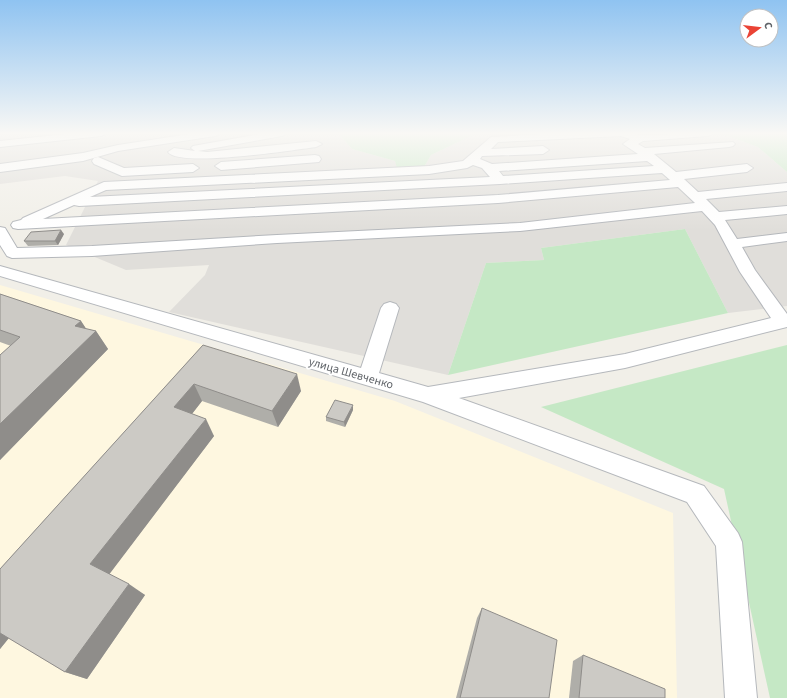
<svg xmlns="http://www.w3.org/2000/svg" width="787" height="698" font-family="'Source Sans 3',sans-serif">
<rect width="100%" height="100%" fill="#f1efe8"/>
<polygon fill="#fef7e0" points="0,285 395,401 673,513 677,698 0,698"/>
<polygon fill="#e0deda" points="0,133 338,133 352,149 395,161 398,168 424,167 431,155 477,133 720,133 758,147 787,172 787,306 728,313 685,229 541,248 544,260 486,263 448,375 169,312 205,275 209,265 126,270 66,245 98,181 65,176 0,184"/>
<g fill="#c5e8c5">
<polygon points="338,133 477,133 431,155 424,167 397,168 395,161 352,149"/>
<polygon points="720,133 787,133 787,172 758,147"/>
<polygon points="685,229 728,313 448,375 486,263 544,260 541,248"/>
<polygon points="787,345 787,698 770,698 724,489 541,407"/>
</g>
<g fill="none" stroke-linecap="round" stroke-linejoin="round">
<g stroke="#b5b8bc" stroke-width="2">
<g id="minor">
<polygon points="74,133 107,133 101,136 0,147 0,141"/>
<polygon points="196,133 221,133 215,136 118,151 83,161 0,172 0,164 83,153 118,145"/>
<path d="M 265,133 L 288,133 L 282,136 L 198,151 L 207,152 L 316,141 L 322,144 L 316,147 C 294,150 179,168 168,152 L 174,148 L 195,151 L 191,148 L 193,146 Z"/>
<path d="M 559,133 L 632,133 L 640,135 L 712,133 L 711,135 L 707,136 L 643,141 L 638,144 L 645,148 L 733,142 L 735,144 L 733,146 L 729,147 L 654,154 L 676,172 L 747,164 L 753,168 L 747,172 L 684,179 L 698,192 L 787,183 L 787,191 L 706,199 L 719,212 L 787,206 L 787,214 L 725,220 L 737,239 L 787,233 L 787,241 L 742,247 L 755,270 L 787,314 L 787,327 L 625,368 L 459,398 L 704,486 L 738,533 L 742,542 L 757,698 L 725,698 L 716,546 L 687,502 L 423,402 L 0,276 L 0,266 L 361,368 L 381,308 L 384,304 L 390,302 L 396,304 L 399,308 L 379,373 L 428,387 L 625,354 L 771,318 L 740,272 L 715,225 L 702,211 L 520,231 L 277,243 L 92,256 L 12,258 L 7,256 L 0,245 L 0,227 L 5,228 L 17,248 L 92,246 L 277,235 L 520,223 L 695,203 L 678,187 L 498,203 L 18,229 L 13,228 L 11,225 L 13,222 L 21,220 L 23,218 L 104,182 L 429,166 L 463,161 L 491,137 ZM 621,136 L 630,139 L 623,144 L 638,154 L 492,164 L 480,159 L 482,156 L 543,154 L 549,150 L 543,146 L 491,149 L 498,142 ZM 647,161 L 654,166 L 503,176 L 499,171 ZM 473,165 L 482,168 L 490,177 L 90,197 L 106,190 L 429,174 L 467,168 ZM 662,173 L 670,180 L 498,195 L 43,219 L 74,205 L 79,206 L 500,184 Z"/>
<polygon points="315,155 319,156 321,159 319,162 221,170 215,166 221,162"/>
<polygon points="98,157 124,168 193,164 199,168 193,172 122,176 94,164 92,161 94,158"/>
</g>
</g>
<use href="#minor" fill="#fff" fill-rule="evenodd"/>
</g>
<g fill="#afaea9">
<polygon points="64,234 58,245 28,246 24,241"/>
<polygon points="0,294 81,321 86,329 96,331 108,349 0,460 0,355 11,346 0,342"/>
<polygon points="203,345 301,391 278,427 202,401 192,414 214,436 109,574 145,595 87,679 65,672 9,638 0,649 0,569"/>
<polygon points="353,410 345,427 326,421 326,417"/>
<polygon points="482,608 549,698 456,698 477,618"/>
<polygon points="583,655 665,698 569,698 573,661"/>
</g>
<g fill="#8f8d8a">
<polygon points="61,230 64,234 58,245 55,241"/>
<polygon points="81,321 91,336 96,331 108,349 0,460 0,424 75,326"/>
<polygon points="297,374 301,391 278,427 272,411"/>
<polygon points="194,384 202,401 184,424 174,407"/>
<polygon points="353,405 353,410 345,427 344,422"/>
<polygon points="206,419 214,436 108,576 90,564"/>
<polygon points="129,584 145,595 87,679 65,672"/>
<polygon points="0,630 12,634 0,649"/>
</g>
<g fill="#cccac5" stroke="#8f8d8a">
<polygon points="61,230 55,241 24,241 31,232"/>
<polygon points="0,294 81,321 75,326 96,331 0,424 0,355 20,337 0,330"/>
<polygon points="203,345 297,374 272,411 194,384 174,407 206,419 90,564 129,584 65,672 0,633 0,569"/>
<polygon points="335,400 353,405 344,422 326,417"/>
<polygon points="482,608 557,640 549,698 460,698"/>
<polygon points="583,655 665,689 665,698 579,698"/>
</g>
<linearGradient id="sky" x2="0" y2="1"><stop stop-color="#8fc3f1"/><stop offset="0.58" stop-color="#f9f8f5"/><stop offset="1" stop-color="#f9f8f5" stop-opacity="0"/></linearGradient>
<rect width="787" height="230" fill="url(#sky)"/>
<g text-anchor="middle" stroke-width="4" stroke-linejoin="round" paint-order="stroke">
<g font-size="12" fill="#5f6368" stroke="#fff">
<text transform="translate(351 373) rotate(16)" y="4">улица Шевченко</text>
</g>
</g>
<g transform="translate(759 28) rotate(75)"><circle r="19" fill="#ffffff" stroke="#bfc1c3"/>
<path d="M0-3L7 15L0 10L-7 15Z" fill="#ea4335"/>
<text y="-6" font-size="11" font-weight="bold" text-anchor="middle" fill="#5f6368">С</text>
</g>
</svg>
